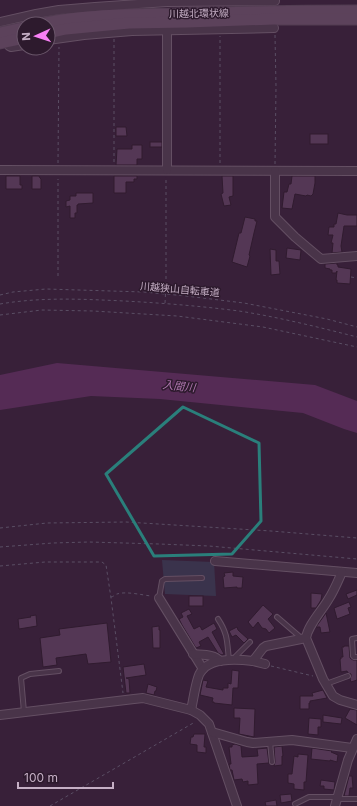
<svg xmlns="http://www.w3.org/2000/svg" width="357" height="806" font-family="Inter,'Noto Sans JP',sans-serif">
<rect width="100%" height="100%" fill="#382039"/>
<polygon fill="#3a334c" points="162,560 214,562 216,596 165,594"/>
<polygon fill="#552b55" points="57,363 315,385 357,401 357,433 344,429 303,413 160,399 91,396 0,410 0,375"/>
<g fill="#543755" stroke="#301b2f">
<polygon points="116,127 126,127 127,136 116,136"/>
<rect x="310" y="134" width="18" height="10"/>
<rect x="150" y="142" width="12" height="5"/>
<polygon points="132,145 142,145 142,159 137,159 137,165 116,165 117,149 132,149"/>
<polygon points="6,176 20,176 20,185 22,185 22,189 6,189"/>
<polygon points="32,176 39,176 40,178 41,179 41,189 32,189"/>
<polygon points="114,176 137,176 137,179 134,179 134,182 126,182 126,193 114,193"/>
<polygon points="222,176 233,176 233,196 229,197 231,205 224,206 221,194 223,193"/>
<polygon points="292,176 315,176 315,183 313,194 311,196 307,195 306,196 295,194 292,209 282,208 284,192 287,192 289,184 291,184"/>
<polygon points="76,193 93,193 93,203 78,204 78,205 77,205 77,213 75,213 75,218 70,218 70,206 66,207 66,201 70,200 70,196 76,196"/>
<polygon points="338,213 347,215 357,215 357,226 344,226 341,246 342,252 332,253 333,243 331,243 333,235 328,235 329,227 334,227 334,224 336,224"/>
<polygon points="245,217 255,219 255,221 257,221 254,233 249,255 250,256 247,267 232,262 239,233 241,233"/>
<polygon points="287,248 301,250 300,260 286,258"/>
<polygon points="270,249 276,250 276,261 279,261 280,274 271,275"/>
<polygon points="337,263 337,265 338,265 338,267 351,269 350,284 337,283 337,280 336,280 337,271 336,273 332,273 332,270 330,270 330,269 325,268 325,264"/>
<polygon points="233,572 233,576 243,577 242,588 237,588 237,587 224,588 223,577 225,576 224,573"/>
<polygon points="357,590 357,595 348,599 346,594"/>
<polygon points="311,593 322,594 321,600 316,608 311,608"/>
<rect x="189" y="596" width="14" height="10"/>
<polygon points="349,602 351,607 348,608 350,614 337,619 334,608"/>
<polygon points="263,605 273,614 268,619 275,628 269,633 266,629 262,628 258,622 253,628 248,622"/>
<polygon points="189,609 192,614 187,616 194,629 200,626 202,630 214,623 217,629 212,632 224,654 222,655 218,653 208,637 199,642 201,646 196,648 182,625 179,619 183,617 181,613"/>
<polygon points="326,613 330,632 321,633 320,627 316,627"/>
<polygon points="36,615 37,626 19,629 18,619 31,617 30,616"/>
<polygon points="107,623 111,662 88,664 86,654 56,658 57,665 43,667 40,638 60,635 59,629"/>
<polygon points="159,626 159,630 160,630 160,648 153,648 152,627"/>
<polygon points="237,627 238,630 248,639 244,643 236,635 232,637 229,631"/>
<polygon points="344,646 349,646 350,658 353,660 357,660 357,680 351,682 350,679 351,676 351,674 348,673 347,671 341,672 340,659 341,659 341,657 343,657 342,647 344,647"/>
<polygon points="144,664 146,675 126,678 129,679 130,693 126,693 123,667"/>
<polygon points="232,670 239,671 238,688 233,688 232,705 214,703 214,702 212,702 213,698 200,695 203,680 208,681 206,687 223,690 223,688 228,688 228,683 231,684"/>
<polygon points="148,684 157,687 156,691 155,691 154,695 146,693"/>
<polygon points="323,690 327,698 310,701 310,703 309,703 309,709 300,709 300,696 313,696 312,693"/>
<polygon points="234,708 255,709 254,737 239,734 240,718 234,718"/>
<polygon points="350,709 357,710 357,725 345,718"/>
<polygon points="323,715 342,718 341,724 323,722"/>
<polygon points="309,718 321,719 321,727 318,727 318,735 308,734"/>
<polygon points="194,734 205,734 204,747 206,747 206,753 197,752 197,745 190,744 191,737 193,737"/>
<polygon points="235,744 241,746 242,757 258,756 257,749 267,748 269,763 257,764 258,784 248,785 248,781 243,782 242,779 234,780 232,770 230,770 229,764 231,764 229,747 232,747 232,745"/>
<polygon points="282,746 283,756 282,756 282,765 274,766 275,762 274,747"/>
<polygon points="312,748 332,751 331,752 338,755 337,762 330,760 330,761 311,759"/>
<polygon points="298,754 308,755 306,782 304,782 304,790 294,789 294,784 288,783 288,774 292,774 294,756 298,757"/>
<polygon points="349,776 352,776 353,788 350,788 349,796 344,796"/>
<polygon points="321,780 335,782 334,790 324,789 324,786 320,786"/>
<polygon points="291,794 292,801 281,803 280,795"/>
<polygon points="276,800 277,806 266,806 265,802"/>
</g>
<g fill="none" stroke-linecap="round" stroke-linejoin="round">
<g stroke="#644f63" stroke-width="6">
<g id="service">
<polyline points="159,598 162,581 165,579 202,578"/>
<polyline points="277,617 299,636 301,639"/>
<path d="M 218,619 C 228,634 227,642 229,660"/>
<polyline points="357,638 352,639 353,656 354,657 357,657"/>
<polyline points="234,659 236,656 250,642"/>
<polyline points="326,684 348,676"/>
<polyline points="24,712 21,678 30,674 59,671"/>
<polyline points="270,742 272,762"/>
<polyline points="337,799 357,799"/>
<polyline points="295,804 309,797 337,797"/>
</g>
</g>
<g stroke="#644f63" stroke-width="10">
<g id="minor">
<polyline points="0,22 36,14 59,10 95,7 167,2 275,1"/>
<polyline points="48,40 84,35 132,31 274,28"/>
<polyline points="7,41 9,46 11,47 24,45"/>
<polyline points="0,170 357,171"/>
<polyline points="167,170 167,27"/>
<polyline points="275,171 275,217 295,237 321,259 357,256"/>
<polyline points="215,561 357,573"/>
<path d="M 342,572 C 338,581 334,591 328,600 C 321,612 308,625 306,638 L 323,679 L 333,696 L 340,700 L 357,705"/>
<polyline points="159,598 203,669"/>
<path d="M 193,654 C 203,655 214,654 220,661"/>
<polyline points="253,661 265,664"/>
<path d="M 191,710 C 193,702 196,679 200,673 C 209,657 237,659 253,661 L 263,648 L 266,646 L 306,638"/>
<polyline points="0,715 134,699 143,698 191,710 200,715 209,724 237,806"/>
<polyline points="212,732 247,742 253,743 292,740 352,748"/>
<polyline points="335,806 348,760 357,739"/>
</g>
</g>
<g stroke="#523d52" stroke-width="13">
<g id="secondary">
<path d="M 41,24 C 85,14 132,15 177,14 C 237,12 297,11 357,11"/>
<polyline points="0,33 24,28"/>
<polyline points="48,33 66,29 129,23 187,22 274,19 357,19"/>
<polyline points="0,43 24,38"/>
</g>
</g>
<g stroke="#5a4e64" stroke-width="1" stroke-dasharray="3 3" stroke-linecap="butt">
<polyline points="275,35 276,87 275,164"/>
<polyline points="114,39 114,164"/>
<polyline points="58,163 59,47"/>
<polyline points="220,163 220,36"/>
<polyline points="58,276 58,179"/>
<polyline points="351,277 357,278"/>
<polyline points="0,295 13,292 46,289 144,292 186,296 244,303 327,319 357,327"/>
<polyline points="165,303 166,285 166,177"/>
<path d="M 0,304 C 41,297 82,299 124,301 C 162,303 200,306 239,311 C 278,317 318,327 357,337"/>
<polyline points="0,315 42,310 93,311 177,316 263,327 357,347"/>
<polyline points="0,528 47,523 126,522 271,531 357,538"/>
<polyline points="0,547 53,543 89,542 159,544 209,546 357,559"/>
<polyline points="0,566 45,562 102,562 106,565 111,598 123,693"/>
<path d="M 111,597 C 113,597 116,594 117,594 C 126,591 142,595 151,596"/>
<polyline points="271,666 313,676"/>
<polyline points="50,806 195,722"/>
</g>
<use href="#service" stroke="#493449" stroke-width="4"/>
<use href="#minor" stroke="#493449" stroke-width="8"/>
<use href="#secondary" stroke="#5c425b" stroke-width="11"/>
</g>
<path fill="none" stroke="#2a7f7b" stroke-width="3" stroke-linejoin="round" d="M 183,407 L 259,443 L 261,521 L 232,554 L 154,556 L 106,474 Z"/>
<g text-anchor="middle" stroke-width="3" stroke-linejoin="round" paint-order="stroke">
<g font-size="10" fill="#c5afc5" stroke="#2d1a2d">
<text transform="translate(199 13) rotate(-1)" y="4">川越北環状線</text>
<text transform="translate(180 289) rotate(5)" y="4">川越狭山自転車道</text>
</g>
<g font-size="11" font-style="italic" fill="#ae76ae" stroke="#2d1a2d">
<text transform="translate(179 386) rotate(6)" y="4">入間川</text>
</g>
</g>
<g transform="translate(36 36) rotate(267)"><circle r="19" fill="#2d1a2d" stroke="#6a566a"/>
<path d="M0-3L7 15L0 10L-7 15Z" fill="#f980f5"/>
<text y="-6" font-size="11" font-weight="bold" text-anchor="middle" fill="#c5afc5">N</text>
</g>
<path d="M18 782v6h95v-6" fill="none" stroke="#c5afc5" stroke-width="2"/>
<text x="24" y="782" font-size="12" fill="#c5afc5" stroke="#2d1a2d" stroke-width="3" paint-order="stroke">100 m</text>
</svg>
